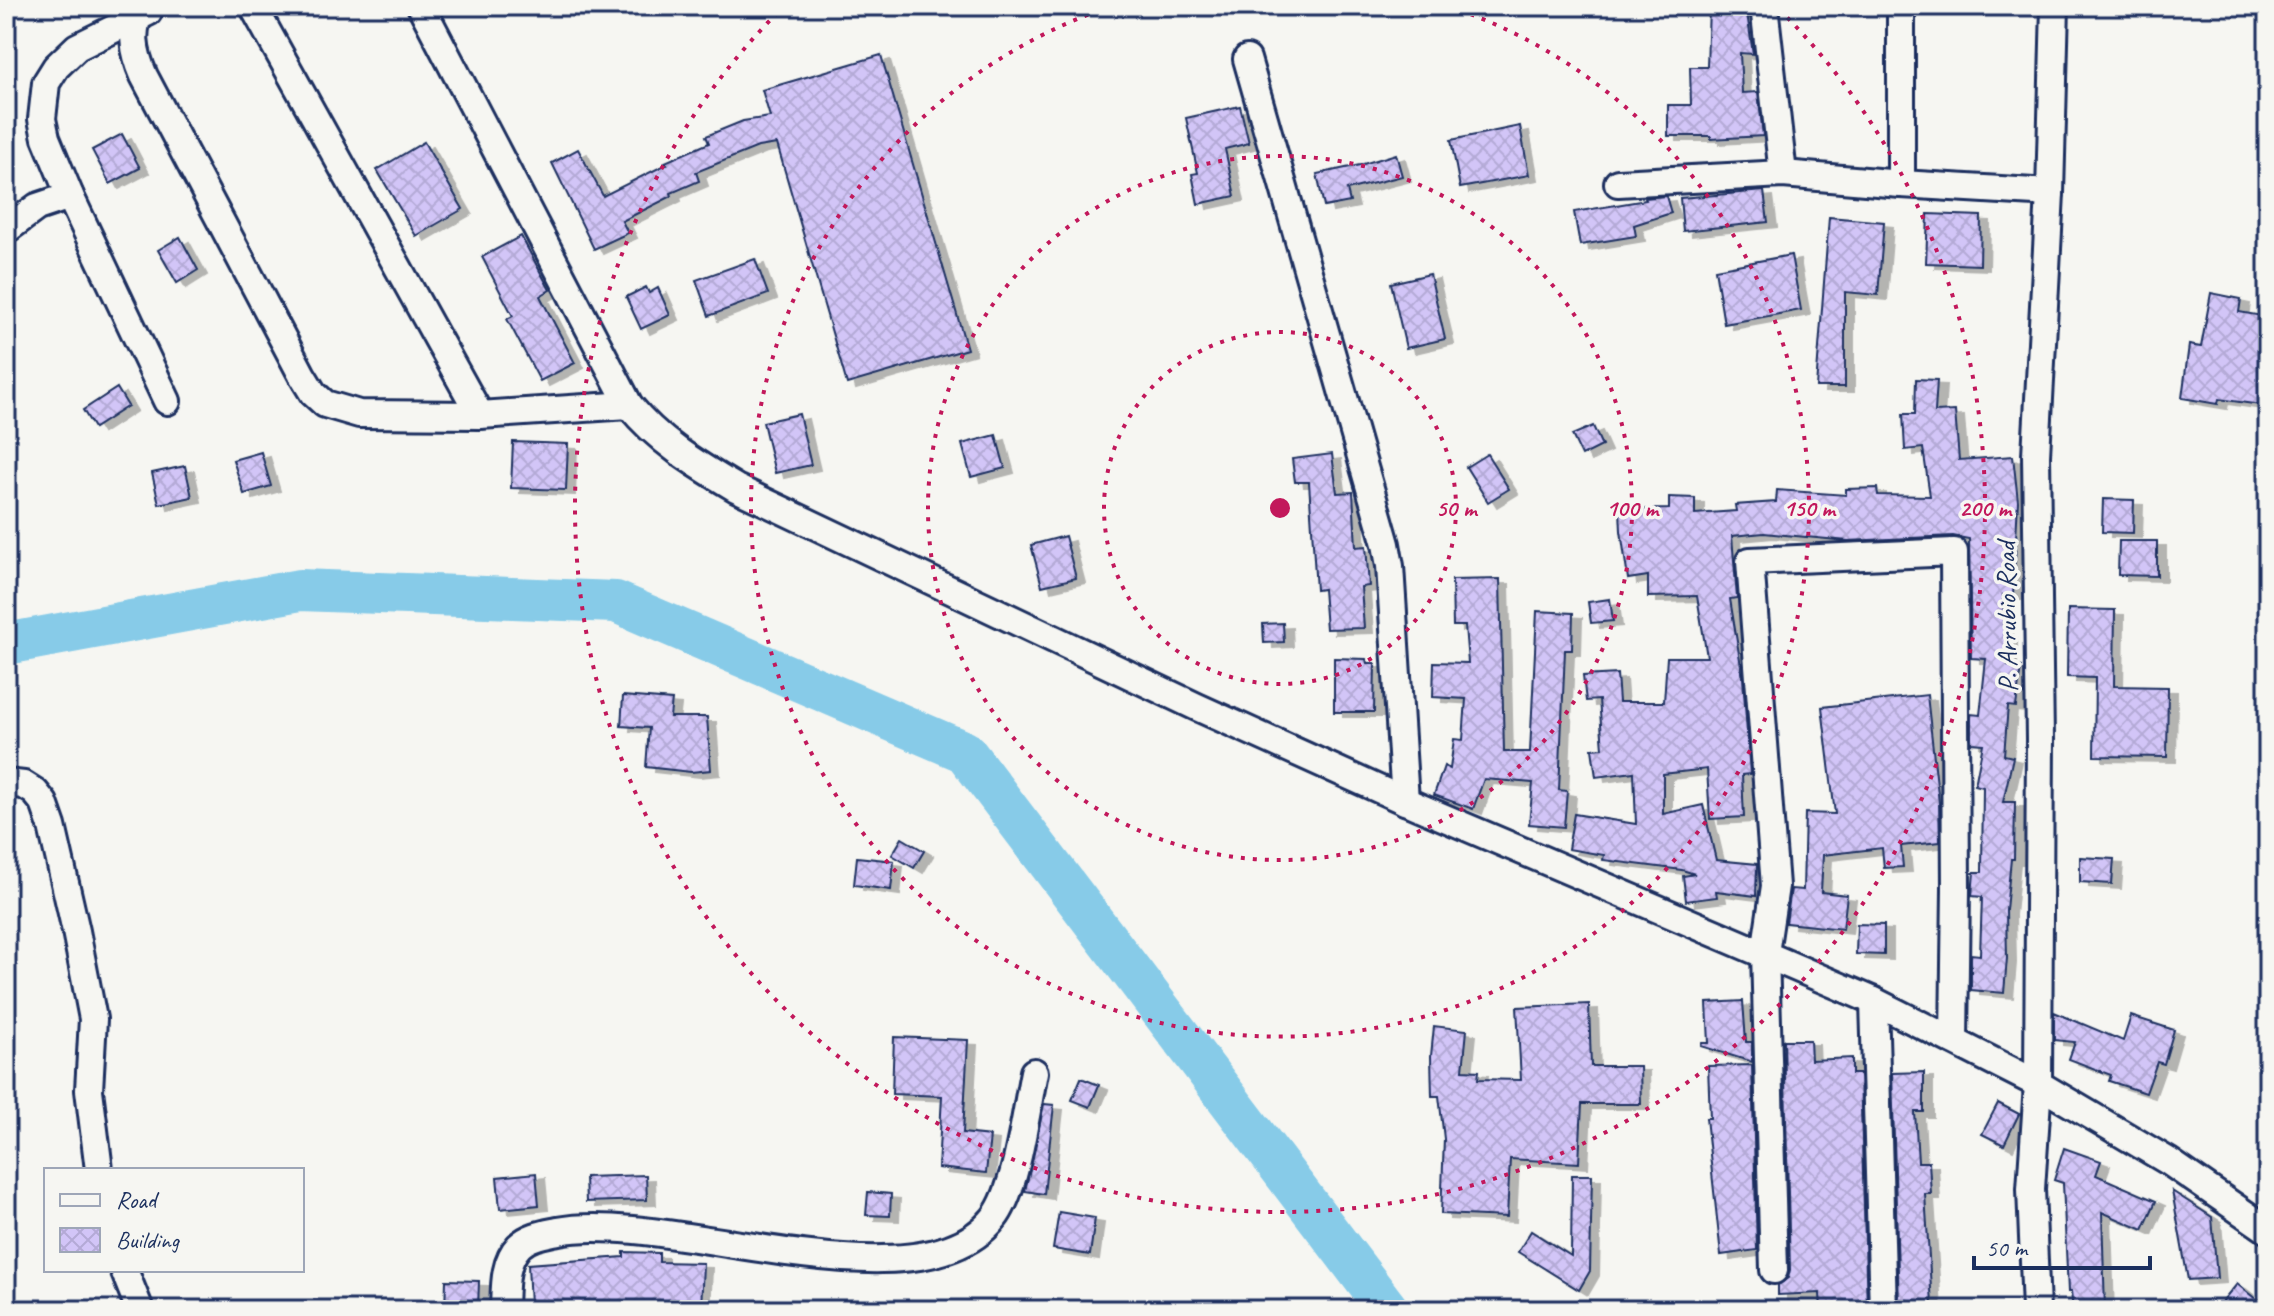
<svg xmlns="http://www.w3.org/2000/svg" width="2274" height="1316" font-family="Caveat,sans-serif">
<defs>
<pattern id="building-cross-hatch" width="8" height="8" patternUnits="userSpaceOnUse" patternTransform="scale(2)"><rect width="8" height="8" fill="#d2c5f7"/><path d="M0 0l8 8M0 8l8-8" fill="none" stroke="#b4aad6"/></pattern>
<filter id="shadow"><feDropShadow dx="9" dy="5" stdDeviation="0" flood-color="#0004"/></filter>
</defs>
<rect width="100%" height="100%" fill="#f6f6f2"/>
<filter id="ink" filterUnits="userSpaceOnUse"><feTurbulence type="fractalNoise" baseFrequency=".0125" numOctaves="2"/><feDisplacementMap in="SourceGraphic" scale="16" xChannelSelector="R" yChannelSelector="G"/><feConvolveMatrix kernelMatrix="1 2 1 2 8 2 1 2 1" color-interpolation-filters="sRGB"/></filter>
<g filter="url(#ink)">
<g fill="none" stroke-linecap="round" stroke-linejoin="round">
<polyline stroke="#87cbe8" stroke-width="42" points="6,644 300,590 616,602 965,752 1388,1310"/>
</g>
<g fill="url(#building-cross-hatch)" stroke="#1b2f5e" stroke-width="2" filter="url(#shadow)">
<polygon points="1709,6 1746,6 1753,54 1740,53 1742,93 1758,92 1763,136 1711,139 1711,136 1668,136 1668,105 1691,105 1690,67 1707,67"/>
<polygon points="881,55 967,349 847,384 777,144 758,147 696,172 699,181 671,193 672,196 622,221 628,233 594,249 552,163 578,149 603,196 667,164 665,162 709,143 706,136 743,121 770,117 762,90"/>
<polygon points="1240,106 1249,143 1225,149 1235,196 1198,204 1192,174 1198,173 1186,118"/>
<polygon points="1520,126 1529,175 1460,188 1451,140"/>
<polygon points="122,134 140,168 110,184 92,150"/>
<polygon points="424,142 463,209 416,236 377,170"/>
<polygon points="1396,154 1402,176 1347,190 1350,202 1324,207 1317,174 1360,165"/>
<polygon points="1764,191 1768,222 1683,231 1680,198"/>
<polygon points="1666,196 1671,213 1634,225 1636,236 1580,245 1574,212 1646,200 1645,198"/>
<polygon points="1928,214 1981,216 1980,265 1926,263"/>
<polygon points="1829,217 1884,222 1878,295 1845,292 1845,387 1816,387"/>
<polygon points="521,236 550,290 540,296 575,363 540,381 507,319 513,316 482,257"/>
<polygon points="180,237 198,270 177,283 158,250"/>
<polygon points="1791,255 1801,310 1724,324 1715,269"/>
<polygon points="755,259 768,294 709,316 696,280"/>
<polygon points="1430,274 1445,339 1406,348 1391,283"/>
<polygon points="646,287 649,293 658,288 670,315 641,329 626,297"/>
<polygon points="2211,293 2241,299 2239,312 2268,317 2268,406 2219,399 2218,404 2182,398 2189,345 2201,347"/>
<polygon points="1916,379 1937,380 1935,412 1955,411 1959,460 2013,456 2018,501 2013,595 2003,595 2004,634 2008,634 2008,666 2021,667 2016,707 2008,706 2004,755 2013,757 2003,802 2015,802 2014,859 2011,859 2006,910 2007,958 2004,993 1971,990 1971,954 1980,955 1982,897 1972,896 1974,872 1982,872 1983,787 1975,785 1983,744 1971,743 1971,714 1980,715 1986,659 1971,658 1969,539 1953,536 1848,541 1764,533 1732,536 1737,598 1730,599 1743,678 1750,774 1742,775 1744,817 1710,819 1707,769 1663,774 1663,814 1703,805 1716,860 1757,864 1756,896 1716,891 1717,897 1686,901 1683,876 1695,874 1682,870 1603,860 1604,855 1568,849 1574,814 1636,824 1634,772 1596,777 1592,749 1603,748 1599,700 1586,701 1583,676 1617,674 1619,702 1664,702 1667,657 1707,657 1697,596 1648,597 1648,576 1628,579 1621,531 1620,510 1669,509 1669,497 1695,498 1695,514 1736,511 1735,505 1776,502 1777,490 1846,495 1846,489 1877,488 1878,495 1930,496 1923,448 1905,450 1903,414 1915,414"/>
<polygon points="117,388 128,406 94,428 83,410"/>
<polygon points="799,414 811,465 775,473 763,422"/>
<polygon points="1593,426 1602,446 1582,456 1572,435"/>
<polygon points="996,435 1005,468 971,477 962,444"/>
<polygon points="513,442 568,444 566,490 511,488"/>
<polygon points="261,452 271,486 244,494 233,460"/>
<polygon points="1332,454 1337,493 1353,492 1356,547 1366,546 1369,586 1361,587 1364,628 1326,629 1323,589 1316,590 1309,482 1295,482 1292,459"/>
<polygon points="1487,454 1509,489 1488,502 1466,467"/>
<polygon points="185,466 192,497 159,504 152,473"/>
<polygon points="2103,499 2134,500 2133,533 2102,532"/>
<polygon points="1065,536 1076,578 1042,586 1031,545"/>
<polygon points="2119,541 2157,541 2157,576 2118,575"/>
<polygon points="1500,579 1504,752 1530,752 1537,611 1573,613 1572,650 1565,650 1559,790 1567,791 1564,827 1529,824 1533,783 1484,779 1473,809 1434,795 1444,766 1450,769 1454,739 1463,740 1466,699 1433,697 1434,662 1468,663 1465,626 1453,626 1452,580"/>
<polygon points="1610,599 1613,621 1591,623 1588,602"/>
<polygon points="2068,609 2115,610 2114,686 2168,687 2167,757 2094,756 2095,678 2067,677"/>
<polygon points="1283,623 1284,642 1264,643 1263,624"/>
<polygon points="1334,658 1366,659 1367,663 1375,663 1374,712 1334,712"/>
<polygon points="1927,695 1939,803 1940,842 1901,846 1903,867 1884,868 1882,848 1823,855 1821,892 1847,895 1843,929 1786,923 1791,889 1803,890 1805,813 1835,814 1822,707"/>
<polygon points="623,696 672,700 670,717 707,717 711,770 691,772 646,767 649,728 621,726"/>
<polygon points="902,838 924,851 914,868 892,855"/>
<polygon points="857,857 894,861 891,890 854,885"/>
<polygon points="2080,857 2114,859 2112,884 2080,882"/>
<polygon points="1857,924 1884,925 1884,955 1856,954"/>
<polygon points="1743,1001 1746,1042 1752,1042 1752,1062 1701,1046 1702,1043 1709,1043 1707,1003"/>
<polygon points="1589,1004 1591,1066 1640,1066 1641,1104 1582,1104 1579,1163 1510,1159 1507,1217 1441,1214 1444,1139 1439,1096 1432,1096 1431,1056 1434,1026 1467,1030 1463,1070 1479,1071 1478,1079 1521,1080 1517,1007"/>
<polygon points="2054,1012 2123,1041 2131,1016 2174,1030 2164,1064 2157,1062 2146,1093 2109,1081 2111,1075 2069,1059 2075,1042 2054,1040"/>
<polygon points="894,1037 968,1040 963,1133 990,1136 986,1173 938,1168 942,1096 892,1094"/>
<polygon points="1784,1040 1810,1040 1811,1060 1852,1058 1852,1074 1860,1074 1867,1309 1863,1310 1821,1310 1820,1293 1778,1295 1778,1285 1788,1278 1790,1270"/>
<polygon points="1752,1065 1757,1250 1721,1255 1706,1118 1710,1118 1708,1066"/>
<polygon points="1924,1072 1924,1112 1915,1112 1918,1162 1929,1162 1931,1194 1925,1194 1932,1304 1899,1306 1892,1073"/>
<polygon points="1081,1078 1099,1085 1090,1107 1072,1100"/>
<polygon points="1998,1103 2019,1114 2004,1145 1982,1134"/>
<polygon points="1044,1104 1054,1105 1044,1194 1025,1191"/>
<polygon points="2064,1148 2101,1161 2096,1175 2156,1201 2143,1230 2102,1212 2105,1310 2073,1310 2071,1292 2068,1292 2063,1183 2054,1180"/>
<polygon points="536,1173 539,1205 500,1209 497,1177"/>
<polygon points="646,1175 647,1200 586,1202 585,1177"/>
<polygon points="1572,1175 1592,1175 1590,1271 1579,1290 1518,1252 1531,1231 1571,1256"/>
<polygon points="2172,1191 2212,1217 2217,1278 2188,1280"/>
<polygon points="868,1192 891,1194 890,1216 866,1215"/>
<polygon points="1059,1212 1095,1218 1090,1255 1053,1249"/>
<polygon points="624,1252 659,1253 659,1262 703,1263 701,1310 565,1310 565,1305 530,1306 528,1264 624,1257"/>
<polygon points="446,1280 479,1281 478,1310 445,1310"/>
<polygon points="2237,1284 2257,1300 2249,1310 2216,1310"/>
</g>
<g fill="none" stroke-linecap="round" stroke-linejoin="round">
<g stroke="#1b2f5e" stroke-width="32">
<g id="minor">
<path d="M 142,6 C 130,31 133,51 144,76 L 302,375 L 313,393 L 325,404 L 359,414 L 480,415 L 629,405"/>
<polyline points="253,6 480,415"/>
<path d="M 421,6 L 629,405 C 659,442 696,464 736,488 L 1197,707 L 1405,801 L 1874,1001 L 2038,1084 L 2168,1161 L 2268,1230"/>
<polyline points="1764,6 1783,174"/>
<polyline points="148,12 77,47 56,67 46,83 42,119 46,138 70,196 167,401"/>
<polyline points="1247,59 1386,544 1390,566 1405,801"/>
<polyline points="1618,183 1783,174 1901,184 2050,193"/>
<polyline points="1901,184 1901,6"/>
<polyline points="6,230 37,207 70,196"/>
<polyline points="6,783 24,785 35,792 44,803 52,826 76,931 93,1019 89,1090 99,1170"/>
<polyline points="1874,1001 1883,1310"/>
<polyline points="124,1270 140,1310"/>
<polyline points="1774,1270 1765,953 1775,886 1750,561 1954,552 1956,889 1954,1041"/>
<path d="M 504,1310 C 505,1289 503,1263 519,1246 C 529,1236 544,1234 558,1231 C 667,1209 919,1314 994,1218 C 1017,1189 1026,1111 1034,1072"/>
<polyline points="2036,1310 2031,1189 2038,1084 2040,739 2036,455 2050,193 2055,6"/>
</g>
</g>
<use href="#minor" stroke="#f6f6f2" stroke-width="26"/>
</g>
</g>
<g fill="none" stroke="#c2185b" stroke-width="4" stroke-dasharray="4 8">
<circle cx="1280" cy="508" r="176"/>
<circle cx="1280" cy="508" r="352"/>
<path d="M1448 6A529 529 0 1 1 1112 6"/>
<path d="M1779 9A705 705 0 1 1 781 9"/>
</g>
<g text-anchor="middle" stroke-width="7" stroke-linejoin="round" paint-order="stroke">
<g font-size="28" fill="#1b2f5e" stroke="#f6f6f2">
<text transform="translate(2006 617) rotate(-91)" y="10">P. Arrubio Road</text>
</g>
</g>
<circle cx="1280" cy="508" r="12" fill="#c2185b" stroke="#f6f6f2" stroke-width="4"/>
<g font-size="24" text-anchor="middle" font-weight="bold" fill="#c2185b" stroke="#f6f6f2" stroke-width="7" stroke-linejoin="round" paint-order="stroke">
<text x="1456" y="516">50 m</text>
<text x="1632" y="516">100 m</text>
<text x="1809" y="516">150 m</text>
<text x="1985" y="516">200 m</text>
</g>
<rect width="2274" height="1316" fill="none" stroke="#f6f6f2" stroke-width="32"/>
<rect x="16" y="16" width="2242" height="1284" fill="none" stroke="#1b2f5e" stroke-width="3" filter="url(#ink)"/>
<rect x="44" y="1168" width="260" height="104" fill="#f6f6f2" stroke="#9ea6b7" stroke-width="2"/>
<rect x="60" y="1194" width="40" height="12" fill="#f6f6f2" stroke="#9ea6b7" stroke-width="2"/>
<text x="116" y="1208" font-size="24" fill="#1b2f5e">Road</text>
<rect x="60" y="1228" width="40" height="24" fill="url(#building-cross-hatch)" stroke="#9ea6b7" stroke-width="2"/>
<text x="116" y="1248" font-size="24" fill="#1b2f5e">Building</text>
<path d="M1974 1256v12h176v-12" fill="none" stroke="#1b2f5e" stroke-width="4"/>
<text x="1986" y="1256" font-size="24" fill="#1b2f5e" stroke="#f6f6f2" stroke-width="6" paint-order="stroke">50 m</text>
</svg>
